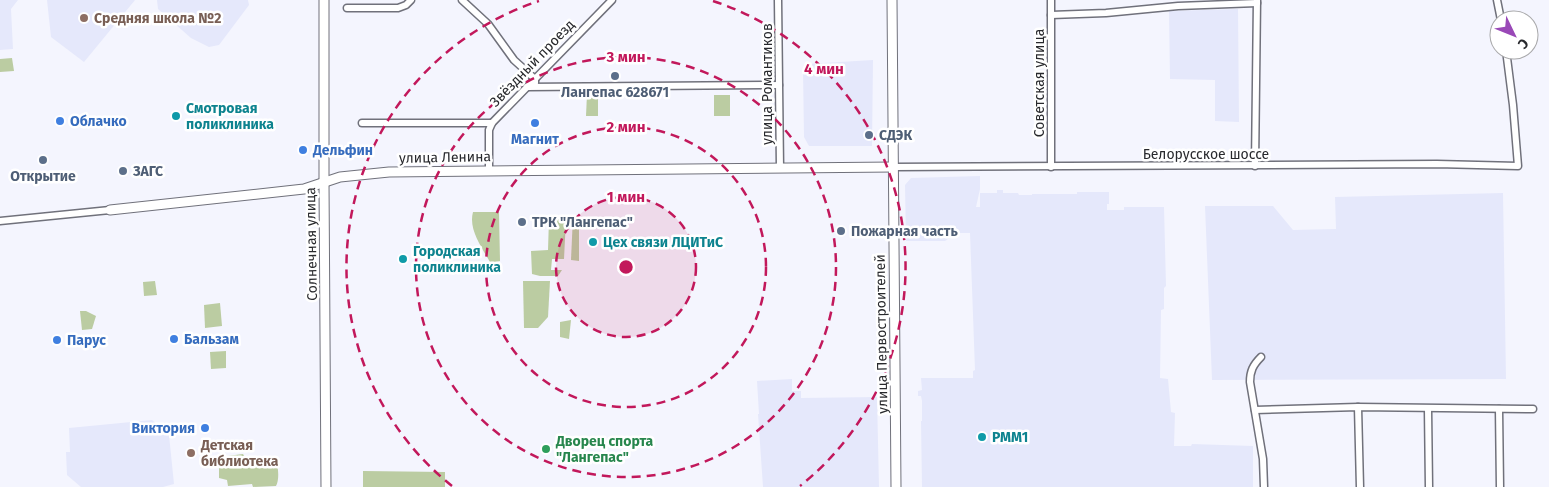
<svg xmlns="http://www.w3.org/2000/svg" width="1549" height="487" font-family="'Fira Sans',sans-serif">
<rect width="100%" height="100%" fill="#f4f5fe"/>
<g fill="#e5e8fb">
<polygon points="0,0 18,0 11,9 13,49 0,50"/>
<polygon points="47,0 135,0 84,62 51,37"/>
<polygon points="157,0 248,0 249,5 219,45 209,47 191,38 158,9"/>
<polygon points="1238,9 1239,122 1215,121 1215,80 1170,79 1169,11"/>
<polygon points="873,60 872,146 809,146 804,137 803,69 806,64"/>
<polygon points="980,176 980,189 976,207 980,207 980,193 997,193 997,190 1003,190 1003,193 1018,193 1019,195 1032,195 1032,194 1077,194 1077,192 1109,192 1109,204 1107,204 1107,210 1124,210 1124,207 1164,207 1166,286 1164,288 1164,309 1161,310 1160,378 1168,379 1171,412 1175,413 1174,446 1191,446 1192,444 1253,446 1253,487 922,487 921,421 922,421 922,401 921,396 918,396 918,391 922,390 921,378 973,378 973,371 975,370 970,233 957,233 945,241 906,241 905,185 911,178"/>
<polygon points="1503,193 1506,379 1212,380 1205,206 1273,206 1293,230 1336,229 1335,197"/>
<polygon points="792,379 792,391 801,391 801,398 877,397 879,487 763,487 758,414 759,414 757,381"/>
<polygon points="152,420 169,435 174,484 163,487 81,487 67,475 66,452 70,452 69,428"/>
</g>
<g fill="#bbcca2">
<polygon points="12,58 14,71 0,72 0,59"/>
<polygon points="587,94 598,95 598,116 586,116"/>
<rect x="714" y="95" width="16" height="21"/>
<path d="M 473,212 L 499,212 L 500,261 L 491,264 C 483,249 468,230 473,212 Z"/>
<polygon points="573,216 579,216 579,261 571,260"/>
<polygon points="549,219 566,219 564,259 552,259 551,270 562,270 558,276 540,276 532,274 531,251 548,250"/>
<polygon points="155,281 157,295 144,296 143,282"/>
<polygon points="523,281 550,281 548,317 538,328 524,328"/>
<polygon points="220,303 222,326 205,328 204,305"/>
<polygon points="80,311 86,311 96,316 92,329 82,330"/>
<polygon points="571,320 569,339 560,337 560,322"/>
<polygon points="226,351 226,368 211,369 210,352"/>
<path d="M 243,454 L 246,459 L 275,457 C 278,464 280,479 276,486 L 253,487 L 252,484 L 228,486 L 227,480 L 219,478 L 219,457 Z"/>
<polygon points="363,471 445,472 445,487 363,487"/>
</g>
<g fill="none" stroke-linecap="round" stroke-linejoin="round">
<g stroke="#70717b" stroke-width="9">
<g id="street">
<polyline points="462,0 488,24 514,60 535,79 535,83"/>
<polyline points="778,0 780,168"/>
<polyline points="1497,0 1501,20"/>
<polyline points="347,8 398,8 406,5 411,0"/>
<polyline points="1051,15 1106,13 1178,6 1257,3"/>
<polyline points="527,87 779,85"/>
<polyline points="362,123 492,123"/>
<polyline points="1255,166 1257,0"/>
<polyline points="894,167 1437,164 1518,166 1513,105 1506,50"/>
<polyline points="1051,167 1051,0"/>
<polyline points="489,170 489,130 492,123 612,0"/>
<polyline points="0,221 110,210"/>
<path d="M 1261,357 C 1253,365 1250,371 1250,382 L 1263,459 L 1264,487"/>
<polyline points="1358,407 1360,487"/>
<polyline points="1428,409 1429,487"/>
<polyline points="1499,409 1500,487"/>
<polyline points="1255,410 1358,407 1533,409"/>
</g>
</g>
<g stroke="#70717b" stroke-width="11">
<g id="secondary">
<polyline points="324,0 324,182 326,487"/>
<polyline points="892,0 896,487"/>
<polyline points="110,210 304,189 340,177 389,172 894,167"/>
</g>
</g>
<use href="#street" stroke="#fff" stroke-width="6"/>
<use href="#secondary" stroke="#fff" stroke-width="9"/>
</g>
<circle cx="626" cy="267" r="70" fill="#c2185b" fill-opacity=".12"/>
<g fill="none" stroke="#c2185b" stroke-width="2.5" stroke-dasharray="9 6">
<circle cx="626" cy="267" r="70"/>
<circle cx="626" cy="267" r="140"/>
<circle cx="626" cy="267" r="210"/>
<path d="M452 486A280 280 0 0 1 539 1M713 1A280 280 0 0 1 800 486"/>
</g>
<g fill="#8d6e63" stroke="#fff" stroke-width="2">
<circle cx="84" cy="18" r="5"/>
<circle cx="191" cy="453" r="5"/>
</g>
<g fill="#5c6f8a" stroke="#fff" stroke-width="2">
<circle cx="615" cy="76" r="5"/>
<circle cx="869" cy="135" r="5"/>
<circle cx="43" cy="160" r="5"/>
<circle cx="123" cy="171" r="5"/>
<circle cx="522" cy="222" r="5"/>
<circle cx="841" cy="231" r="5"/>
</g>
<g fill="#0f9aa8" stroke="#fff" stroke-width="2">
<circle cx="176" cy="116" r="5"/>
<circle cx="593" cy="242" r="5"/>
<circle cx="403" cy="259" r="5"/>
<circle cx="982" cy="437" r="5"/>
</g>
<g fill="#3f7fe0" stroke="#fff" stroke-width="2">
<circle cx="60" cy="121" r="5"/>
<circle cx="535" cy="123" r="5"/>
<circle cx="303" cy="150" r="5"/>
<circle cx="174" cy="339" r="5"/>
<circle cx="57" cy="340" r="5"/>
<circle cx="205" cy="428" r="5"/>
</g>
<circle fill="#2e9e5b" stroke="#fff" stroke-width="2" cx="546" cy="449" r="5"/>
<g text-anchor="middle" stroke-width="5" stroke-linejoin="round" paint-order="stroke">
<g font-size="14" font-weight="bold" fill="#785e54" stroke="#fff" text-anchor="start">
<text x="94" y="23">Средняя школа №2</text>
<text x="201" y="450">Детская<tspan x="201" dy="16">библиотека</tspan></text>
</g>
<g font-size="14" fill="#28292d" stroke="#fff">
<text transform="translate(532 63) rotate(-46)" y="5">Звёздный проезд</text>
<text transform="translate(1039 83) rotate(-90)" y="5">Советская улица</text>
<text transform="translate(767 84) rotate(-90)" y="5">улица Романтиков</text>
<text x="1206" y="159">Белорусское шоссе</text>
<text transform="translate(445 157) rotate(-1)" y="5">улица Ленина</text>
<text transform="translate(311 244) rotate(-91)" y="5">Солнечная улица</text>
<text transform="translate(881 334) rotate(-91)" y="5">улица Первостроителей</text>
</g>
<g font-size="14" font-weight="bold" fill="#4e5e75" stroke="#fff" text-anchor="start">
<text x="615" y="97" text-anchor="middle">Лангепас 628671</text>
<text x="879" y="140">СДЭК</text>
<text x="133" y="176">ЗАГС</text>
<text x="43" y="181" text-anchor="middle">Открытие</text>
<text x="532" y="227">ТРК "Лангепас"</text>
<text x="851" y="236">Пожарная часть</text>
</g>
<g font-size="14" font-weight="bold" fill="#0d838f" stroke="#fff" text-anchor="start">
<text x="186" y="113">Смотровая<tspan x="186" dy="16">поликлиника</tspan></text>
<text x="603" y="247">Цех связи ЛЦИТиС</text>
<text x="413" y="256">Городская<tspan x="413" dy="16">поликлиника</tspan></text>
<text x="992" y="442">РММ1</text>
</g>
<g font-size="14" font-weight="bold" fill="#366cbe" stroke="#fff" text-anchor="start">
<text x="70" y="126">Облачко</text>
<text x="535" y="144" text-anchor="middle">Магнит</text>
<text x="313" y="155">Дельфин</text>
<text x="184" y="344">Бальзам</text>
<text x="67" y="345">Парус</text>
<text x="195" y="433" text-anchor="end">Виктория</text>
</g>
<g font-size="14" font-weight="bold" fill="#27864d" stroke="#fff" text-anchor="start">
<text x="556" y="446">Дворец спорта<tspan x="556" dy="16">"Лангепас"</tspan></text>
</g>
</g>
<circle cx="626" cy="267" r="8" fill="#c2185b" stroke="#fff" stroke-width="2.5"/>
<g font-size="15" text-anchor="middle" font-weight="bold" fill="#c2185b" stroke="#fff" stroke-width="5" stroke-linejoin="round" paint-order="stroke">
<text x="626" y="62">3 мин</text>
<text x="824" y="74">4 мин</text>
<text x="626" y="132">2 мин</text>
<text x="626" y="202">1 мин</text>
</g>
<g transform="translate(1514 35) rotate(133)"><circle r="24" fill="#ffffff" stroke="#a9a9ab"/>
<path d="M0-4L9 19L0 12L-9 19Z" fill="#9948b7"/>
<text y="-8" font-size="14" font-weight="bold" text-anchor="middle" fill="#28292d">С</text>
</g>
</svg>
